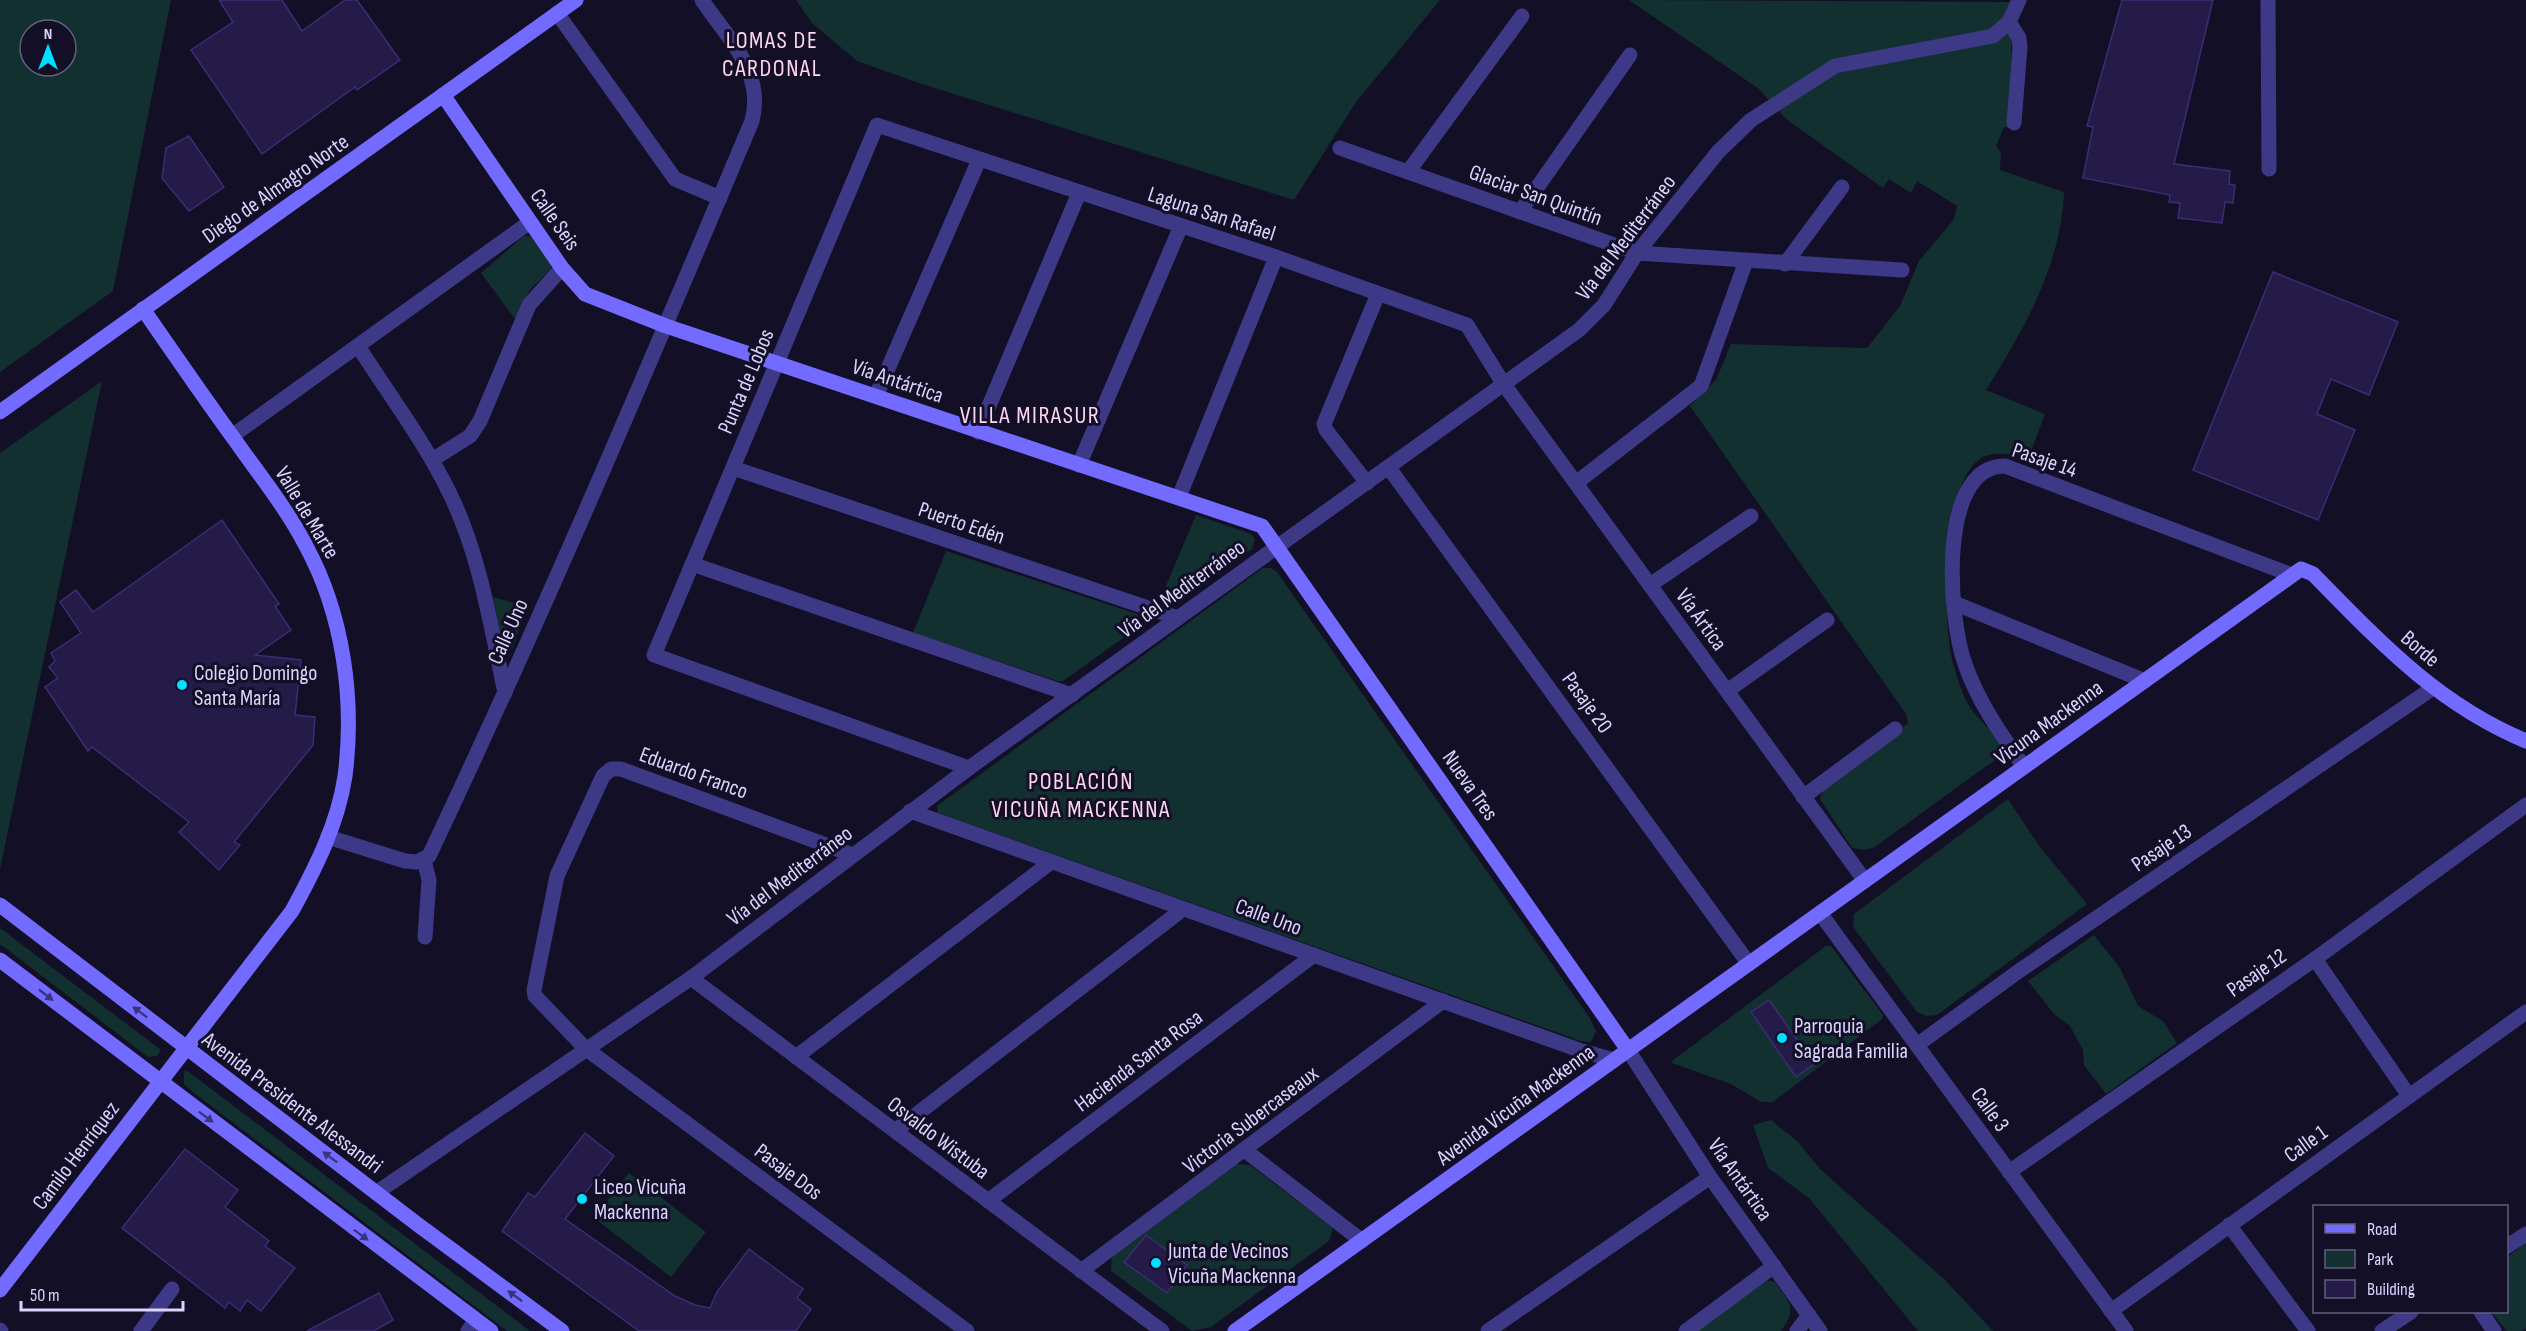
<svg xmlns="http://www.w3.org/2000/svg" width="2526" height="1331" font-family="'Sofia Sans Condensed',sans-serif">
<rect width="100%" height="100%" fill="#130f26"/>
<g fill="#123030" fill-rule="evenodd">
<path d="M 0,0 L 171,0 L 113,291 L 0,372 ZM 30,30 L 66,30 L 66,66 L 30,66 Z"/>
<polygon points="796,0 1440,0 1356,102 1294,200 919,83 857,61 812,23"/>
<path d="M 1629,0 L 2013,2 L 2009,128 L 2004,127 L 1996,146 L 2001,152 L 2000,170 L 2064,192 C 2061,266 2024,329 1986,390 L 2045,414 L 2028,459 C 2013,455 1998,450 1983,457 C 1941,478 1942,622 1953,663 C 1957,677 1963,698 1972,710 C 1981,723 2002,737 2003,754 L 1875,847 L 1865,850 L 1852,848 L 1820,799 L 1823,789 L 1908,723 L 1906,714 L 1690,406 L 1716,380 L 1731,344 L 1867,348 L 1900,306 L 1919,261 L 1954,219 L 1957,206 L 1917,181 L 1911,193 L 1889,179 L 1883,188 L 1786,119 L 1759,89 Z"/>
<polygon points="524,236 530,236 551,263 551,269 530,290 515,319 481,273"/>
<polygon points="102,381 0,869 0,453"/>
<polygon points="1196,515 1251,534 1255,539 1252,549 1175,603 1166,605 1159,602"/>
<polygon points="946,551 1137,614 1142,621 1140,626 1063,681 1057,681 913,633"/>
<polygon points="1263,568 1271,568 1277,572 1589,1017 1596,1031 1591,1042 1581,1041 938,813 937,806"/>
<polygon points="493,597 527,607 513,647 508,652 503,648"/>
<polygon points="2008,799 2040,847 2087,904 1937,1015 1926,1016 1917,1012 1856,931 1853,925 1854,914"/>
<polygon points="0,928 161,1050 157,1056 148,1057 0,944"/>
<polygon points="2094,935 2120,968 2138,1006 2163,1021 2177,1043 2106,1094 2084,1065 2083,1050 2070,1026 2054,1014 2028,981"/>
<polygon points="1826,946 1831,946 1883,1015 1882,1019 1773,1102 1761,1102 1731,1084 1672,1063 1672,1061"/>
<polygon points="184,1071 189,1072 530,1331 507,1331 194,1093 184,1084"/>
<polygon points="1771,1120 1798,1142 1820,1169 1945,1280 1993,1331 1918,1331 1809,1198 1768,1168 1753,1125"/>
<polygon points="1236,1164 1250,1165 1333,1228 1329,1241 1211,1327 1192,1331 1111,1271 1112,1253"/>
<polygon points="629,1173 706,1232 671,1277 594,1218"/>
<polygon points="2526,1243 2526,1328 2522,1331 2507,1331 2491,1312 2506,1312 2507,1257"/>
<path d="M 1762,1280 L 1775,1282 C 1790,1304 1798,1307 1781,1331 L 1694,1331 Z"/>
</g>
<g fill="#251b48" stroke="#3c2c74" stroke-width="1.5">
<polygon points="219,0 282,0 302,31 345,0 357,0 400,60 357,90 355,87 262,154 191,50 233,22"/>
<polygon points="2122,0 2213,0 2174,164 2230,171 2229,184 2235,185 2233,203 2225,202 2222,223 2178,218 2180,203 2169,202 2170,195 2083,178 2093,127 2087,126"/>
<polygon points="189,136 224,187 189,211 162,178 166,148"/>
<polygon points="2273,272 2398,322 2369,395 2331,379 2317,414 2355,430 2318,520 2193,470"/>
<polygon points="222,520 279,604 275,606 291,630 255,655 301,660 295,715 315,717 313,745 234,842 240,845 219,870 179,832 189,822 92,747 88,751 45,687 58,678 49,667 55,661 51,653 81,633 60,602 76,590 93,612"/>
<polygon points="1769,1000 1814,1064 1796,1077 1751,1012"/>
<polygon points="585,1133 614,1156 565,1219 675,1296 695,1305 710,1308 717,1292 749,1249 803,1289 797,1298 811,1309 796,1331 639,1331 502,1231 528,1193 535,1197"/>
<polygon points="185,1149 238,1190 225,1207 269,1241 265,1246 295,1268 261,1311 247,1300 240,1311 229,1302 225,1308 122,1228"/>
<polygon points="1146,1235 1187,1265 1167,1293 1124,1262"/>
<polygon points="379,1293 393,1320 374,1331 307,1331"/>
</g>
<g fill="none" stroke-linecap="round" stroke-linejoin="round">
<g stroke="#3e3986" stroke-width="15">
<polyline points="2268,0 2269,169"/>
<polyline points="557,13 675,179 720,198"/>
<polyline points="2009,22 2019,38 2020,47 2014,123"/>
<polyline points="1340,148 1637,253 1902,270"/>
<polyline points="1408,172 1522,16"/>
<polyline points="1520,212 1630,55"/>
<polyline points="1785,264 1842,187"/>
<path d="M 358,346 C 389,395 425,442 450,494 C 480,555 491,627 505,693"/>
<polyline points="876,396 979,160"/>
<polyline points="978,432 1079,193"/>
<polyline points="232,436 530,222"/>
<polyline points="432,460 470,436 480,421 529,305 562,268"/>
<polyline points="1079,465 1181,226"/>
<polyline points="733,468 1178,618"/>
<polyline points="1389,468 1749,964"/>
<polyline points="1367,483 1326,430 1324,424 1378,294"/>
<polyline points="1576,483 1701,386 1746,261"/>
<polyline points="1179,497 1276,257"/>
<polyline points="692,564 1072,695"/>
<polyline points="1650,585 1751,516"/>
<polyline points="1954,603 2145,681"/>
<polyline points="1727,691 1827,620"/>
<path d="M 2024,767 C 2001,734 1978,702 1965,664 C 1949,621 1936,466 2005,466 L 2292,575"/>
<polyline points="969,768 654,655 877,125 1276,257 1467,325 1503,383 1865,881"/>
<polyline points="1803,797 1895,729"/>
<polyline points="910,811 1582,1051 1614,1060"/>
<path d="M 328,837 L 405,861 L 417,862 L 429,856 C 543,615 648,368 752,121 C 765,72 728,39 702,0"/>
<polyline points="853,855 621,769 611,769 603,776 557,876 534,990 535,996 585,1048 967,1331"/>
<polyline points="424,860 429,880 425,937"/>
<polyline points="1820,913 2126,1331"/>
<polyline points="2315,959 2409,1096"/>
<polyline points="691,978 1162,1331"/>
<polyline points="1917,1045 2019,971 2433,688"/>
<polyline points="1628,1050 1710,1177 1820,1331"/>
<polyline points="796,1057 1051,862"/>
<polyline points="895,1131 1183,909"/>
<polyline points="1246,1151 1362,1241"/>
<polyline points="2009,1172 2315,959 2526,805"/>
<polyline points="376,1193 691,978 969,768 1579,330 1604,305 1637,253 1718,152 1751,120 1835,66 1993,36 2009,22 2019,0"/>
<polyline points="988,1201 1314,955"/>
<polyline points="2229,1225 2308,1331"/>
<polyline points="2506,1247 2526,1234"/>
<polyline points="1081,1271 1443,1001"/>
<polyline points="2111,1311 2526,1012"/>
<polyline points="2481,1312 2494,1331"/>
<polyline points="0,1330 1,1331"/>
<polyline points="141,1331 172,1289"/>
<polyline points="468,1331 476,1320"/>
<polyline points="1488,1331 1710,1177"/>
<polyline points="1686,1331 1774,1266"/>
<polyline points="1797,1331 1809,1315"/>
<polyline points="2382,1331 2411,1312"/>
</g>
<g stroke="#736bff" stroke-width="15">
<polyline points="443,95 562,268 585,294 666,326 1262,526 1628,1050"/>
<polyline points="0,412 576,0"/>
<polyline points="0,905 417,1224 562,1331"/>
<polyline points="0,960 491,1331"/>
<path d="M 0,1290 L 292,911 C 315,869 338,824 345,776 C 355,699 343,614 306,546 C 287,509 261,477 237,443 C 205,399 174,354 143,309"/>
<path d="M 1235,1331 L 2301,569 L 2313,574 C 2379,641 2437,704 2526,741"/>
</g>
</g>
<defs><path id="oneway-solid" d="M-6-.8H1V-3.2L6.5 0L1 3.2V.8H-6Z" transform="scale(1.5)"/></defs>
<g fill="#39347d">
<use href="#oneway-solid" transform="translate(46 995) rotate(38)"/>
<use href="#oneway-solid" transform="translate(140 1012) rotate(-143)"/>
<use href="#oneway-solid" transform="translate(206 1117) rotate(37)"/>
<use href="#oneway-solid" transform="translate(330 1157) rotate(-143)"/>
<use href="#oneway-solid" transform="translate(361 1235) rotate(37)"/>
<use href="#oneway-solid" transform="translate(515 1296) rotate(-144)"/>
</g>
<g fill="#00dfff" stroke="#130f26" stroke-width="2">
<circle cx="182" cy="685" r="6"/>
<circle cx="1782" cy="1038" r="6"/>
<circle cx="582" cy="1199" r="6"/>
<circle cx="1156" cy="1263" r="6"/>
</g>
<g text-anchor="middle" stroke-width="6" stroke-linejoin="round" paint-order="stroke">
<g font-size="22" fill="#dad4ff" stroke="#130f26">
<text transform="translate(275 188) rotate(-35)" y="8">Diego de Almagro Norte</text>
<text transform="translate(1536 194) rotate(20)" y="8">Glaciar San Quintín</text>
<text transform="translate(1212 213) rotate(18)" y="8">Laguna San Rafael</text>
<text transform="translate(556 219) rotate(55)" y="8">Calle Seis</text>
<text transform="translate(1625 237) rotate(-53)" y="8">Vía del Mediterráneo</text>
<text transform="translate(898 380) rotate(19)" y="8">Vía Antártica</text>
<text transform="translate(745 381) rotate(-67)" y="8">Punta de Lobos</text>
<text transform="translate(2045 459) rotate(19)" y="8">Pasaje 14</text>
<text transform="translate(308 512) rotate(59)" y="8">Valle de Marte</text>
<text transform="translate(962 522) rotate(19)" y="8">Puerto Edén</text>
<text transform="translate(1181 588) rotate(-36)" y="8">Vía del Mediterráneo</text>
<text transform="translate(1702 619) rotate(54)" y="8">Vía Ártica</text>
<text transform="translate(507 631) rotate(-66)" y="8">Calle Uno</text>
<text transform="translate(2421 648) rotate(41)" y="8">Borde</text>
<text transform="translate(1588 702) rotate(54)" y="8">Pasaje 20</text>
<text transform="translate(2048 722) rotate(-36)" y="8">Vicuna Mackenna</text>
<text transform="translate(694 772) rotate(20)" y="8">Eduardo Franco</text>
<text transform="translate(1471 785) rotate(55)" y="8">Nueva Tres</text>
<text transform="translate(2161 847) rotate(-34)" y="8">Pasaje 13</text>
<text transform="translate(789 875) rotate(-37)" y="8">Vía del Mediterráneo</text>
<text transform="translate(1269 916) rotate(20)" y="8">Calle Uno</text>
<text transform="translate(2256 972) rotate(-35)" y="8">Pasaje 12</text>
<text transform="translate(1138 1060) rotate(-37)" y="8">Hacienda Santa Rosa</text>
<text transform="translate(293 1102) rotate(37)" y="8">Avenida Presidente Alessandri</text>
<text transform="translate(1515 1104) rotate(-36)" y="8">Avenida Vicuña Mackenna</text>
<text transform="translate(1991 1109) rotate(54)" y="8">Calle 3</text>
<text transform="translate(1250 1119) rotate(-37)" y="8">Victoria Subercaseaux</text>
<text transform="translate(939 1137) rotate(37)" y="8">Osvaldo Wistuba</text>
<text transform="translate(2305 1143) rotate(-36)" y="8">Calle 1</text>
<text transform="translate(75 1155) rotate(-53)" y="8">Camilo Henríquez</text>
<text transform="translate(789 1171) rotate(37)" y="8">Pasaje Dos</text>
<text transform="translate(1741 1179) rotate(55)" y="8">Vía Antártica</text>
</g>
<g font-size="22" fill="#dad4ff" stroke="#130f26" text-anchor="start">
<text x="194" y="680">Colegio Domingo<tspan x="194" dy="25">Santa María</tspan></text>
<text x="1794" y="1033">Parroquia<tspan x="1794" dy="25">Sagrada Familia</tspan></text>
<text x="594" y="1194">Liceo Vicuña<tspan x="594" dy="25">Mackenna</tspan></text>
<text x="1168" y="1258">Junta de Vecinos<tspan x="1168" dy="25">Vicuña Mackenna</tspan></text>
</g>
<g font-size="24" letter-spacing="1.5" fill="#ffd6ef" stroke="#130f26">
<text x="772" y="48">LOMAS DE<tspan x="772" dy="28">CARDONAL</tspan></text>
<text x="1030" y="423">VILLA MIRASUR</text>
<text x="1081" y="789">POBLACIÓN<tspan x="1081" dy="28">VICUÑA MACKENNA</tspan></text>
</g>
</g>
<rect x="2313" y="1205" width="195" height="108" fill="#130f26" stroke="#635e7d" stroke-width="1.5"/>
<rect x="2325" y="1224" width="30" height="9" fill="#736bff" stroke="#635e7d" stroke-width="1.5"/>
<text x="2367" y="1235" font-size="18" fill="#dad4ff">Road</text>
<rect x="2325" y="1250" width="30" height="18" fill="#123030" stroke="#635e7d" stroke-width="1.5"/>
<text x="2367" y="1265" font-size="18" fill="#dad4ff">Park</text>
<rect x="2325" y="1280" width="30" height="18" fill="#251b48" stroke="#635e7d" stroke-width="1.5"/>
<text x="2367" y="1295" font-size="18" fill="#dad4ff">Building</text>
<g transform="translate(48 48)"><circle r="28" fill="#130f26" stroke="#635e7d" stroke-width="1.5"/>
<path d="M0-4.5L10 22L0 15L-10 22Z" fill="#00dfff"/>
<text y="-9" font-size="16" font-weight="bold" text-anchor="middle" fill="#dad4ff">N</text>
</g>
<path d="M21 1301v9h162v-9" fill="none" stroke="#dad4ff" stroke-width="3"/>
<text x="30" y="1301" font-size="18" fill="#dad4ff" stroke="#130f26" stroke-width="4.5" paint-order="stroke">50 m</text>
</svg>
